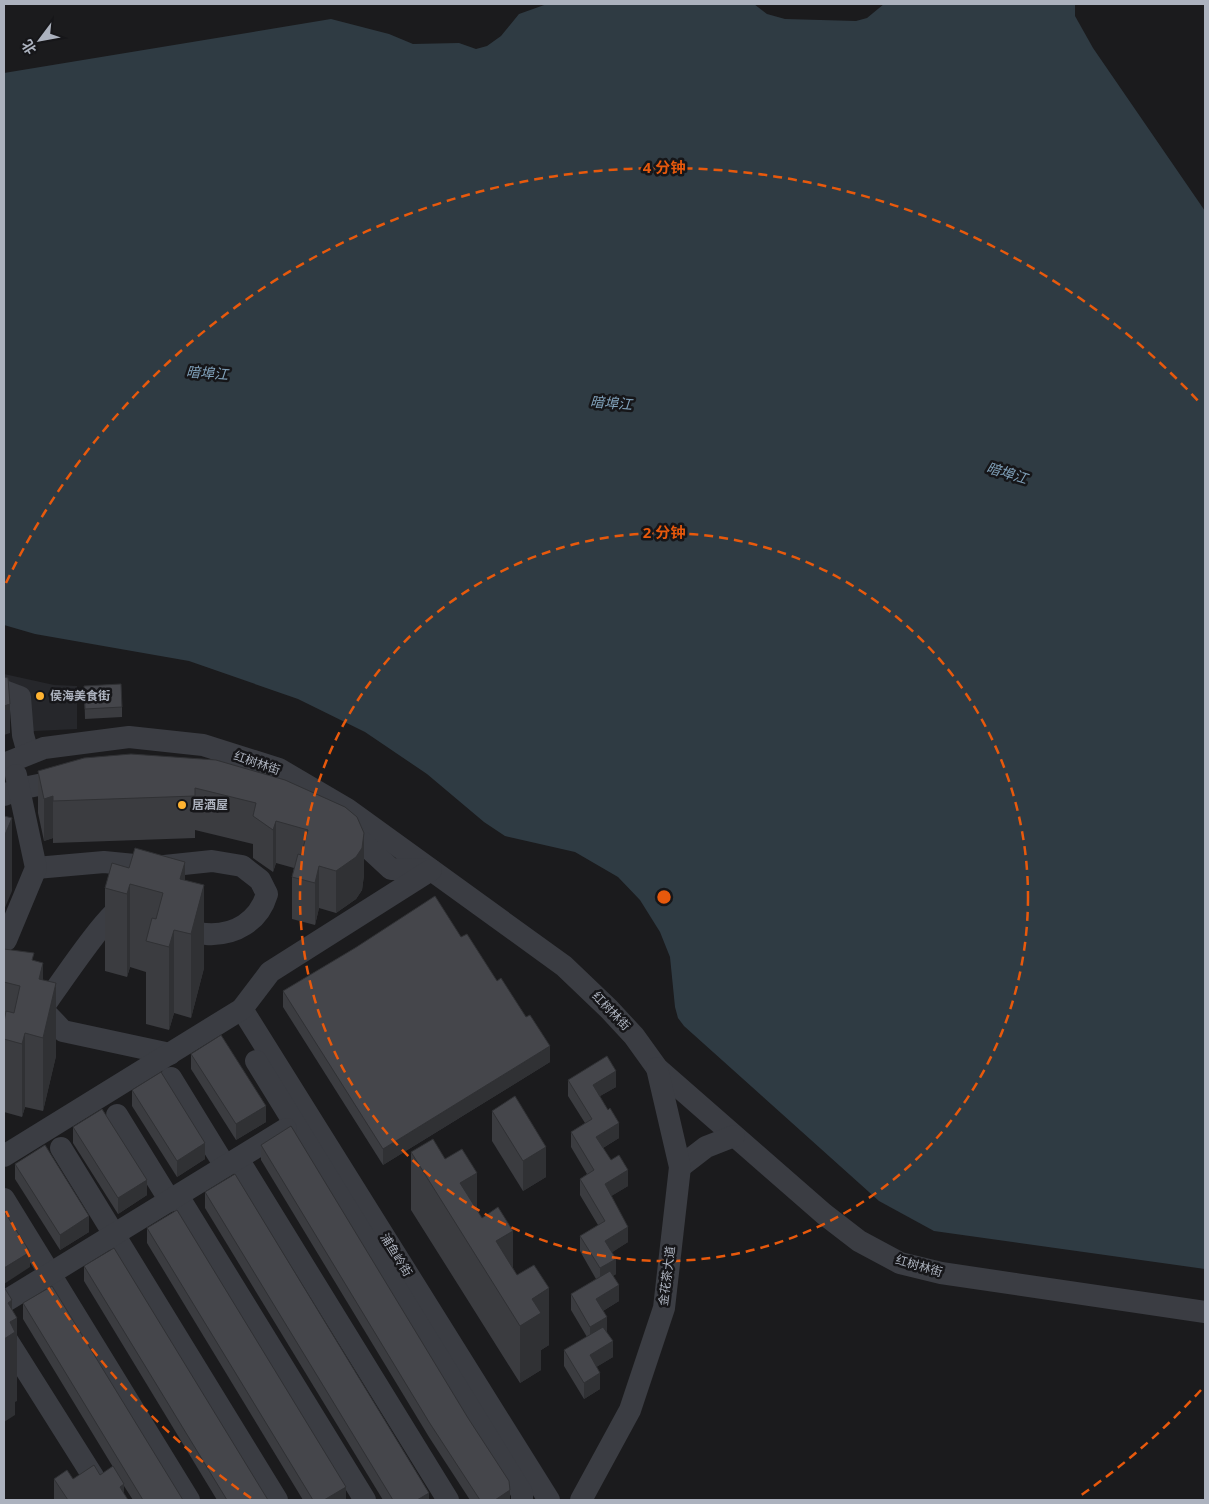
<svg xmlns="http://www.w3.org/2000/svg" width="1209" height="1504" font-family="'Noto Sans','Noto Sans SC',sans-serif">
<rect width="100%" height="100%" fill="#1b1b1d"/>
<polygon fill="#26272b" points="4,674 54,685 77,686 77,729 14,732 10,708 4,705"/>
<polygon fill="#2f3b43" points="547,4 754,4 767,14 785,19 856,21 867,18 884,4 1075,4 1075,16 1093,48 1205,211 1205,1269 934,1231 879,1201 684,1026 678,1018 675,1007 670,957 660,932 640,900 618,877 575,852 505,836 484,822 427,774 365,732 298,699 189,661 35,634 4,625 4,73 331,19 389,34 413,44 459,43 476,49 487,46 501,36 519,14"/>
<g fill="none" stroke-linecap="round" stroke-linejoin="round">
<g stroke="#3b3d43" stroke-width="22">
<polyline points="4,691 20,697 23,735 28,753"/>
<polyline points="4,764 44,748 129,737 203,745 279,769 347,809 564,966 609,1009 634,1036 657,1068 824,1214 859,1241 900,1263 941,1273 1205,1312"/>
<polyline points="4,795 19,789 67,779"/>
<polyline points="339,825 349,830 391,869 431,870"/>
<path d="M 36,868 L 104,862 L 155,867 L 212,861 L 242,866 L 260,880 L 267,894 C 259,921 235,936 206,934 C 196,934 185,929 176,926"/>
<polyline points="4,941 6,940 36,868 16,775"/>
<polyline points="42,1009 63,1031 170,1054"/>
<polyline points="242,1009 549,1500"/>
<path d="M 4,1010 L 42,1009 C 55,991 110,908 126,904"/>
<polyline points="256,1061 522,1493 522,1500"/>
<polyline points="171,1078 225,1166"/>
<polyline points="117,1115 170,1201"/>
<polyline points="61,1148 277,1500"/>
<polyline points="4,1156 242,1009 270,972 431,870"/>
<polyline points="238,1159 448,1500"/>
<polyline points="680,1167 706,1147 734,1136"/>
<polyline points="178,1196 365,1500"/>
<polyline points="4,1199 189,1500"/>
<polyline points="4,1302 286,1129"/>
<polyline points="4,1335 108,1500"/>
<polyline points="581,1500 630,1410 664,1308 680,1167 657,1068"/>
</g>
</g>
<g fill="#3b3c40">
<polygon points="84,686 122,707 122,717 85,719"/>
<polygon points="38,771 285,780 364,875 362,890 356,899 336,913 319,908 315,925 292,919 292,877 294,868 276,863 273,872 253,858 253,844 195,830 195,838 53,843 53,838 44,841 38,813"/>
<polygon points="129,868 185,880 204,968 191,1018 174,1013 169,1030 146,1024 146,972 130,967 127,977 105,971 105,888"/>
<polygon points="461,937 497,981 550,1062 383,1165 283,1007 283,991 355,948"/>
<polygon points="4,949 34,961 43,980 56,1056 43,1111 25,1107 22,1117 4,1112"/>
<polygon points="191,1054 266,1122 236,1140 191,1069"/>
<polygon points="568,1080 616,1087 600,1096 619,1138 603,1148 628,1186 611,1196 628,1242 612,1252 616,1274 613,1276 619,1301 603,1311 607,1332 613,1357 596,1367 600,1389 584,1399 564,1366 564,1350 587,1337 571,1310 571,1294 596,1279 580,1251 580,1236 598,1225 580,1195 580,1179 587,1174 571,1147 571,1132 585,1123 568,1096"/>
<polygon points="132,1090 205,1159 177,1177 132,1106"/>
<polygon points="492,1111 546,1177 523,1191 492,1141"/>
<polygon points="73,1127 147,1195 118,1214 73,1143"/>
<polygon points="261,1145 510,1500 470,1500 429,1437 261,1160"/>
<polygon points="411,1152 445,1159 513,1268 549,1345 541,1350 541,1370 520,1383 411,1210"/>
<polygon points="15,1164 89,1232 60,1250 15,1179"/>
<polygon points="205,1192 429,1500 383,1500 205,1208"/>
<polygon points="147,1228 346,1500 303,1500 147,1243"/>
<polygon points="84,1266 268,1500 217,1500 84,1281"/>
<polygon points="23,1303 183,1500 133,1500 124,1486 124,1494 128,1500 54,1500 54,1479 73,1479 100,1475 113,1467 23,1319"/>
</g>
<g fill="#303134">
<polygon points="10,704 10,733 4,735 4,706"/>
<polygon points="53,796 53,838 44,841 44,799"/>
<polygon points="12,818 12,891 4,910 4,837"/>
<polygon points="276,821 276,863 273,872 273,830"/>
<polygon points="364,833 364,875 362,890 356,899 336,913 336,871"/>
<polygon points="185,862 185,933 180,879"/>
<polygon points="319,866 319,908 315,925 315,883"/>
<polygon points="130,884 130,967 127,977 127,894"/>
<polygon points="204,885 204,968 191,1018 191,934"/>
<polygon points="174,930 174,1013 169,1030 169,947"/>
<polygon points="43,963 43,1036 56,983 56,1056 43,1111 43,1038 39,979"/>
<polygon points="25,1033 25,1107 22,1117 22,1044"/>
<polygon points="550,1046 550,1062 383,1165 383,1149"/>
<polygon points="616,1071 616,1087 593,1100 593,1085"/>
<polygon points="266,1106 266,1122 236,1140 236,1124"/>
<polygon points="619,1123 619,1138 596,1152 596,1137"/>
<polygon points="205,1143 205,1159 177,1177 177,1161"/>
<polygon points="546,1147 546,1177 523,1191 523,1161"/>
<polygon points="628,1170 628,1186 605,1200 605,1184"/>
<polygon points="477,1173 477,1230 460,1183"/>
<polygon points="147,1180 147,1195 118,1214 118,1198"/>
<polygon points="89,1216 89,1232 60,1250 60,1235"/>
<polygon points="628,1227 628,1242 605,1257 605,1241"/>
<polygon points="513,1231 513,1288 496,1241"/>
<polygon points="30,1252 30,1267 4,1284 4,1268"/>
<polygon points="616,1259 616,1274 600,1284 600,1268"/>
<polygon points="619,1285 619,1301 596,1315 596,1299"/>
<polygon points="549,1288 549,1345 541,1350 541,1370 520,1383 520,1326 532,1299"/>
<polygon points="12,1300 12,1321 17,1318 17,1401 15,1402 15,1415 4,1422 4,1339 8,1303"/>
<polygon points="607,1317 607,1333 590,1342 590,1327"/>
<polygon points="613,1341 613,1357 590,1371 590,1355"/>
<polygon points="600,1373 600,1389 584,1399 584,1383"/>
<polygon points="124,1484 124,1500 120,1487"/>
<polygon points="346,1487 346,1500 324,1500"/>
<polygon points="510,1490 510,1500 495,1500"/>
<polygon points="429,1493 429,1500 417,1500"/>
</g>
<g fill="#45464b" stroke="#303134">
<polygon points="4,677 8,678 10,704 4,706"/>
<polygon points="121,684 122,707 85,709 84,686"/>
<polygon points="131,754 216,760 285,780 345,807 357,817 364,833 362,848 356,857 336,871 319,866 315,883 292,877 298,854 301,855 308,830 276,821 273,830 253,816 256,803 195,788 195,796 53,801 53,796 44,799 38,771 84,758"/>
<polygon points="4,816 12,818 4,837"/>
<polygon points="135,848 185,862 180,879 204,885 191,934 174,930 169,947 146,941 152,918 156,919 163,893 130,884 127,894 105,888 112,863 129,868"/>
<polygon points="435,896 461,937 467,934 497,981 501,978 526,1017 530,1015 550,1046 383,1149 283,991 355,948"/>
<polygon points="4,949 34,953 32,960 43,963 39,979 56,983 43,1038 25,1033 22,1044 4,1039 4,1022 6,1011 14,1013 20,986 4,982"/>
<polygon points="221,1035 266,1106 236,1124 191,1054"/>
<polygon points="607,1056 616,1071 593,1085 608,1110 610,1108 619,1123 596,1137 611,1160 619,1155 628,1170 605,1184 628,1227 605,1241 616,1259 600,1268 580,1236 605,1221 580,1179 594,1170 571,1132 592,1119 568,1080"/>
<polygon points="161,1072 205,1143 177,1161 132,1090"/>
<polygon points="515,1096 546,1147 523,1161 492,1111"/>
<polygon points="102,1109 147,1180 118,1198 73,1127"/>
<polygon points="291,1126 468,1418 509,1481 510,1490 495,1500 480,1500 429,1422 261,1145"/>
<polygon points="433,1139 445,1159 462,1149 477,1173 460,1183 482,1218 498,1207 513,1231 496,1241 517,1275 534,1265 549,1288 532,1299 541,1313 520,1326 411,1152"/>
<polygon points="45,1145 89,1216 60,1235 15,1164"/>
<polygon points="235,1174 429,1493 417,1500 393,1500 205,1192"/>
<polygon points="177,1210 346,1487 324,1500 313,1500 147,1228"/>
<polygon points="4,1211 30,1252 4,1268"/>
<polygon points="114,1248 268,1500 227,1500 84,1266"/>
<polygon points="610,1271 619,1285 596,1299 607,1317 590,1327 571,1294"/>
<polygon points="52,1286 183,1500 143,1500 23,1303"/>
<polygon points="4,1287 12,1300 8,1303 17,1318 10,1322 15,1332 4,1339"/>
<polygon points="603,1327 613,1341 590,1355 600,1373 584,1383 564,1350"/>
<polygon points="94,1465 100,1475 113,1466 124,1484 120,1487 128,1500 68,1500 54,1479 67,1470 73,1479"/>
</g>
<g fill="none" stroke="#e8590c" stroke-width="2.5" stroke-dasharray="9 6">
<circle cx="664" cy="897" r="364"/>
<path d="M1201 1390A729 729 0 0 1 1077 1498M251 1498A729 729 0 0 1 6 1211M6 583A729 729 0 0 1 1201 404"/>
</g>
<g fill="#ffb331" stroke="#161619" stroke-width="2">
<circle cx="40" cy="696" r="5"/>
<circle cx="182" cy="805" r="5"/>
</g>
<g text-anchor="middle" stroke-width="5" stroke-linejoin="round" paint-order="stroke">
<g font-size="12" font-weight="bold" fill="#acb2be" stroke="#161619" text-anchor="start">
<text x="50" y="700">侯海美食街</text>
<text x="192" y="809">居酒屋</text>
</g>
<g font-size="12" fill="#acb2be" stroke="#161619">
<text transform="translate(257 763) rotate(19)" y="4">红树林街</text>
<text transform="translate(611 1011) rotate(46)" y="4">红树林街</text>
<text transform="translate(396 1255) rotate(58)" y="4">浦鱼岭街</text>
<text transform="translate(919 1266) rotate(16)" y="4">红树林街</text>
<text transform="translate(667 1276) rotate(-83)" y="4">金花茶大道</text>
</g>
<g font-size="14" font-style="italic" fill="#81a2bb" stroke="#161619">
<text transform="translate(207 373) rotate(4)" y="5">暗埠江</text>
<text transform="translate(611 403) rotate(4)" y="5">暗埠江</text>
<text transform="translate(1007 473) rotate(17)" y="5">暗埠江</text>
</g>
</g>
<circle cx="664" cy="897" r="8" fill="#e8590c" stroke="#161619" stroke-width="2.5"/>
<g font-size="15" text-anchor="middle" font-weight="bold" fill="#e8590c" stroke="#161619" stroke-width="5" stroke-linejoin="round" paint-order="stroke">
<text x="664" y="173">4 分钟</text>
<text x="664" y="538">2 分钟</text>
</g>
<rect width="1209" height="1504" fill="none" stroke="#acb2be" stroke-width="10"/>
<g transform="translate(40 40) rotate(238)" stroke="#161619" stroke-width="4" paint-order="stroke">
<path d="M0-4L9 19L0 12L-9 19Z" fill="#acb2be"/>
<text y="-8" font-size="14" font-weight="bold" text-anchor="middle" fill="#acb2be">北</text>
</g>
</svg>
